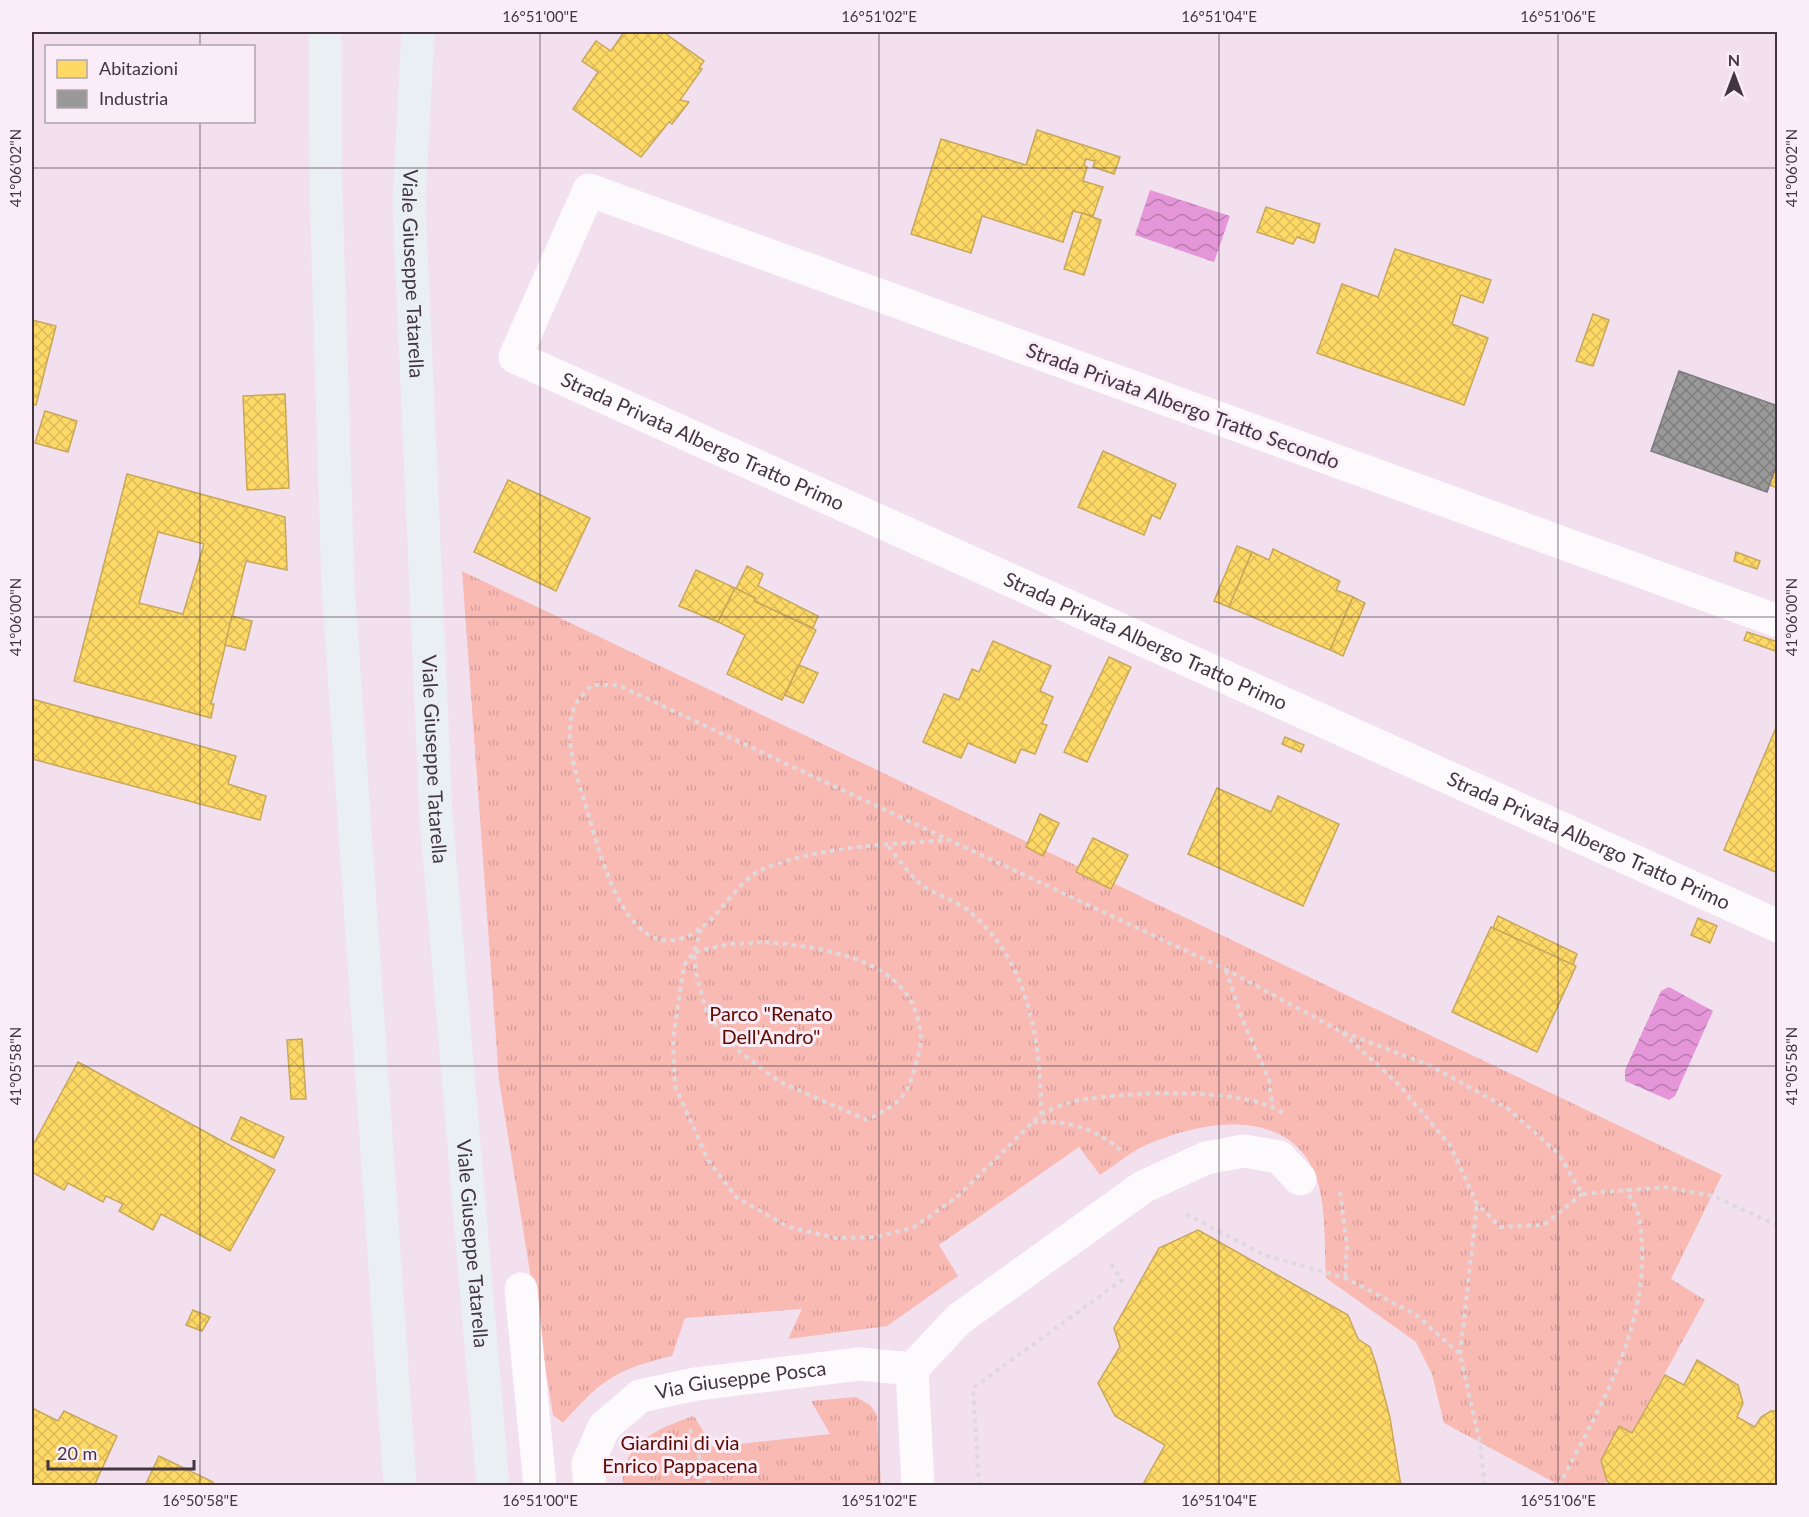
<svg xmlns="http://www.w3.org/2000/svg" width="1809" height="1517" font-family="Lato,sans-serif">
<defs>
<pattern id="park-tufts" width="24" height="20" patternUnits="userSpaceOnUse" patternTransform="scale(1.5)"><rect width="24" height="20" fill="#f9bab4"/><path d="M3 7l-1-3M5 7V3M7 7l1-3M15 17l-1-3M17 17v-4M19 17l1-3" fill="none" stroke="#d7a09c"/></pattern>
<pattern id="water-waves" width="16" height="10" patternUnits="userSpaceOnUse" patternTransform="scale(1.5)"><rect width="16" height="10" fill="#e496d8"/><path d="M0 5q4-4 8 0t8 0" fill="none" stroke="#ba7bb1"/></pattern>
<pattern id="homes-cross-hatch" width="8" height="8" patternUnits="userSpaceOnUse" patternTransform="scale(1.5)"><rect width="8" height="8" fill="#ffd966"/><path d="M0 0l8 8M0 8l8-8" fill="none" stroke="#dcbb5a"/></pattern>
<pattern id="industry-cross-hatch" width="8" height="8" patternUnits="userSpaceOnUse" patternTransform="scale(1.5)"><rect width="8" height="8" fill="#999"/><path d="M0 0l8 8M0 8l8-8" fill="none" stroke="#7e7e7e"/></pattern>
</defs>
<rect width="100%" height="100%" fill="#f3e0ef"/>
<g fill="url(#park-tufts)">
<path d="M 462,571 L 1722,1175 L 1671,1279 L 1705,1300 L 1632,1433 L 1619,1426 L 1601,1460 L 1607,1481 L 1604,1485 L 1559,1485 L 1444,1423 L 1432,1374 L 1416,1342 L 1326,1278 C 1324,1245 1327,1205 1315,1174 C 1287,1104 1196,1121 1142,1147 C 1128,1154 1114,1166 1100,1175 L 1079,1147 L 939,1245 L 958,1276 L 887,1326 L 788,1339 L 802,1309 L 685,1318 L 672,1356 C 614,1370 602,1380 563,1423 L 553,1415 L 499,1080 Z"/>
<path d="M 856,1397 L 870,1405 L 877,1415 L 881,1485 L 623,1485 C 620,1444 660,1427 694,1416 L 713,1447 L 830,1434 L 811,1401 Z"/>
</g>
<g fill="url(#water-waves)">
<polygon points="1150,190 1230,216 1214,262 1135,235"/>
<polygon points="1669,987 1713,1011 1675,1096 1669,1100 1625,1081 1625,1070 1661,991"/>
</g>
<g fill="url(#homes-cross-hatch)" stroke="#c7a85b" stroke-width="1.5" fill-rule="evenodd">
<polygon points="624,32 663,32 704,61 699,68 702,69 680,100 689,102 672,124 669,122 641,157 573,109 598,72 582,61 596,41 611,51"/>
<polygon points="1037,130 1120,157 1114,174 1093,167 1095,161 1086,159 1084,165 1087,167 1083,181 1103,187 1093,216 1073,211 1063,242 982,216 971,253 911,234 941,139 1026,165"/>
<polygon points="1266,207 1320,224 1314,243 1297,237 1293,244 1257,232"/>
<polygon points="1082,213 1101,220 1084,275 1064,269"/>
<polygon points="1395,249 1491,280 1483,303 1461,295 1452,324 1488,338 1464,405 1317,353 1342,284 1378,297"/>
<polygon points="1593,314 1609,320 1593,366 1576,361"/>
<polygon points="32,320 56,326 36,405 32,404"/>
<polygon points="285,394 289,488 247,490 243,396"/>
<polygon points="45,411 77,421 68,452 35,443"/>
<polygon points="1103,451 1176,484 1160,519 1152,515 1144,535 1078,507"/>
<polygon points="1778,461 1778,488 1769,485"/>
<path d="M 127,474 L 285,517 L 287,570 L 246,561 L 211,704 L 214,704 L 211,718 L 74,681 ZM 158,532 L 204,544 L 183,614 L 139,603 Z"/>
<polygon points="508,480 590,518 556,591 474,552"/>
<polygon points="1237,546 1252,552 1229,607 1214,601"/>
<polygon points="1273,549 1340,581 1336,590 1353,597 1330,650 1229,607 1252,552 1269,560"/>
<polygon points="1736,552 1760,561 1757,569 1734,561"/>
<polygon points="747,566 763,574 758,586 818,616 813,628 754,601 755,598 736,589"/>
<polygon points="696,570 735,588 718,622 679,606"/>
<polygon points="735,588 755,598 754,601 816,630 782,700 727,674 745,635 718,622"/>
<polygon points="1353,597 1365,603 1343,656 1330,650"/>
<polygon points="232,616 252,621 245,650 225,645"/>
<polygon points="1747,632 1778,642 1778,652 1744,640"/>
<polygon points="993,641 1051,666 1040,691 1053,697 1042,724 1047,725 1035,754 1021,749 1015,763 968,743 961,758 923,742 944,694 959,700 972,669 979,672"/>
<polygon points="1109,657 1131,667 1087,762 1064,752"/>
<polygon points="799,665 818,673 803,703 785,695"/>
<polygon points="32,699 236,756 228,784 266,796 260,820 32,759"/>
<polygon points="1778,723 1778,873 1724,850"/>
<polygon points="1285,737 1304,745 1301,752 1282,744"/>
<polygon points="1217,788 1271,812 1278,796 1339,824 1303,906 1188,854"/>
<polygon points="1040,814 1059,823 1043,856 1026,847"/>
<polygon points="1093,838 1128,855 1111,889 1076,872"/>
<polygon points="1498,916 1577,954 1573,965 1493,928"/>
<polygon points="1698,918 1717,926 1710,943 1691,935"/>
<polygon points="1491,927 1576,966 1537,1052 1452,1012"/>
<polygon points="302,1039 306,1099 291,1099 287,1040"/>
<polygon points="78,1062 275,1170 230,1251 161,1214 153,1230 119,1211 123,1204 106,1196 103,1202 68,1183 64,1190 32,1172 32,1147"/>
<polygon points="241,1117 284,1137 274,1158 231,1139"/>
<polygon points="1198,1230 1348,1315 1358,1339 1370,1347 1376,1364 1390,1418 1401,1486 1142,1486 1165,1445 1115,1416 1098,1383 1120,1347 1114,1328 1159,1248"/>
<polygon points="193,1310 210,1317 202,1331 186,1325"/>
<polygon points="1697,1360 1738,1385 1743,1403 1737,1417 1755,1427 1761,1417 1771,1411 1778,1411 1778,1486 1614,1486 1607,1481 1601,1460 1619,1426 1632,1433 1665,1375 1684,1385"/>
<polygon points="32,1408 58,1421 64,1411 117,1436 94,1486 32,1486"/>
<polygon points="159,1456 213,1482 211,1486 145,1486"/>
</g>
<polygon fill="url(#industry-cross-hatch)" stroke="#7f7b7f" stroke-width="1.5" points="1679,371 1778,406 1778,461 1767,492 1651,451"/>
<g fill="none" stroke-linecap="round" stroke-linejoin="round">
<g stroke="#dfd9de" stroke-width="4" stroke-dasharray="4.5 4.5" stroke-linecap="butt">
<path d="M 951,840 C 889,844 821,846 763,869 C 742,876 720,915 701,928 C 631,980 601,858 588,813 C 579,782 561,739 575,706 C 578,699 586,691 592,685 L 618,685 L 1225,969 L 1340,1031 L 1429,1065 L 1507,1108 L 1559,1154 L 1582,1194 L 1665,1187 L 1713,1196 L 1778,1226"/>
<path d="M 701,929 L 694,952 L 684,965 L 673,1039 L 675,1086 L 708,1160 L 736,1197 L 788,1227 L 836,1238 L 877,1237 L 914,1227 L 957,1197 L 1041,1114 C 1041,1042 1029,962 971,913 C 958,901 938,896 923,886 C 909,876 898,857 887,845"/>
<path d="M 765,942 C 816,947 900,956 917,1016 C 921,1032 923,1040 918,1056 C 908,1096 904,1101 867,1120 L 780,1082 L 740,1052 L 707,1015 L 696,973 L 694,952 L 729,944 Z"/>
<polyline points="1226,970 1241,1016 1269,1080 1272,1106"/>
<polyline points="1343,1033 1398,1084 1450,1145 1477,1204 1500,1227 1544,1225 1582,1194"/>
<path d="M 1041,1114 C 1053,1109 1067,1102 1080,1100 C 1129,1092 1241,1086 1283,1113"/>
<path d="M 1033,1122 C 1067,1120 1095,1128 1122,1151"/>
<polyline points="1340,1192 1347,1245 1345,1278"/>
<polyline points="1186,1214 1264,1255 1345,1278 1415,1314 1460,1354 1480,1444 1485,1486"/>
<polyline points="1460,1354 1477,1204"/>
<polyline points="690,1429 709,1486"/>
<polyline points="979,1486 973,1388 1122,1280 1110,1263"/>
<path d="M 1559,1486 C 1601,1404 1654,1320 1640,1223 C 1639,1212 1631,1200 1627,1189"/>
</g>
<g stroke="#fdfafd" stroke-width="33">
<path id="s1" d="M 1778,621 L 589,190 L 515,357 L 1778,926"/>
<polyline points="521,1289 540,1486"/>
<polyline points="912,1369 959,1319 1143,1187 1206,1158 1244,1151 1279,1157 1300,1179"/>
<path id="s2" d="M 590,1486 L 588,1464 L 604,1427 L 640,1396 L 696,1384 L 860,1364 L 912,1369 L 918,1486"/>
</g>
<g stroke="#eaeff3" stroke-width="33">
<polyline points="325,32 326,191 338,584 400,1486"/>
<path id="s3" d="M 418,32 L 409,203 L 436,816 L 493,1486"/>
</g>
</g>
<path fill="none" stroke="#433641" stroke-width="1.5" stroke-opacity="0.45" d="M 200,32 L 200,46M 540,32 L 540,1486M 879,32 L 879,1486M 1219,32 L 1219,1486M 1558,32 L 1558,1486M 200,122 L 200,1486M 32,168 L 1778,168M 32,617 L 1778,617M 32,1066 L 1778,1066"/>
<g text-anchor="middle" stroke-width="6" stroke-linejoin="round" paint-order="stroke">
<g font-size="20" fill="#433641" stroke="#fbedf8">
<text dy="7" stroke="none"><textPath href="#s3" startOffset="242">Viale Giuseppe Tatarella</textPath></text>
<text transform="translate(1183 406) rotate(20)" y="7">Strada Privata Albergo Tratto Secondo</text>
<text dy="7" stroke="none"><textPath href="#s1" startOffset="1653">Strada Privata Albergo Tratto Primo</textPath></text>
<text dy="7" stroke="none"><textPath href="#s1" startOffset="2139">Strada Privata Albergo Tratto Primo</textPath></text>
<text dy="7" stroke="none"><textPath href="#s3" startOffset="728">Viale Giuseppe Tatarella</textPath></text>
<text dy="7" stroke="none"><textPath href="#s1" startOffset="2625">Strada Privata Albergo Tratto Primo</textPath></text>
<text dy="7" stroke="none"><textPath href="#s3" startOffset="1214">Viale Giuseppe Tatarella</textPath></text>
<text dy="7" stroke="none"><textPath href="#s2" startOffset="212">Via Giuseppe Posca</textPath></text>
</g>
<g font-size="20" fill="#5e0b00" stroke="#fbedf8">
<text x="771" y="1021">Parco "Renato<tspan x="771" dy="23">Dell'Andro"</tspan></text>
<text x="680" y="1450">Giardini di via<tspan x="680" dy="23">Enrico Pappacena</tspan></text>
</g>
</g>
<rect width="1809" height="1517" fill="none" stroke="#fbedf8" stroke-width="66"/>
<rect x="45" y="45" width="210" height="78" fill="#fbedf8" stroke="#b1a4af" stroke-width="1.5"/>
<rect x="57" y="60" width="30" height="18" fill="#ffd966" stroke="#b1a4af" stroke-width="1.5"/>
<text x="99" y="75" font-size="18" fill="#433641">Abitazioni</text>
<rect x="57" y="90" width="30" height="18" fill="#999999" stroke="#b1a4af" stroke-width="1.5"/>
<text x="99" y="105" font-size="18" fill="#433641">Industria</text>
<g transform="translate(1734 75)" stroke="#fbedf8" stroke-width="4.5" paint-order="stroke">
<path d="M0-4.5L10 22L0 15L-10 22Z" fill="#433641"/>
<text y="-9" font-size="16" font-weight="bold" text-anchor="middle" fill="#433641">N</text>
</g>
<path d="M48 1460v9h146v-9" fill="none" stroke="#433641" stroke-width="3"/>
<text x="57" y="1460" font-size="18" fill="#433641" stroke="#fbedf8" stroke-width="4.5" paint-order="stroke">20 m</text>
<rect x="33" y="33" width="1743" height="1451" fill="none" stroke="#433641" stroke-width="2"/>
<g font-size="15" text-anchor="middle" fill="#433641">
<text x="540" y="22">16°51'00"E</text>
<text x="879" y="22">16°51'02"E</text>
<text x="1219" y="22">16°51'04"E</text>
<text x="1558" y="22">16°51'06"E</text>
<text transform="translate(16 168) rotate(-90)" y="5">41°06'02"N</text>
<text transform="translate(1792 168) rotate(-90)" y="5">41°06'02"N</text>
<text transform="translate(16 617) rotate(-90)" y="5">41°06'00"N</text>
<text transform="translate(1792 617) rotate(-90)" y="5">41°06'00"N</text>
<text transform="translate(16 1066) rotate(-90)" y="5">41°05'58"N</text>
<text transform="translate(1792 1066) rotate(-90)" y="5">41°05'58"N</text>
<text x="200" y="1506">16°50'58"E</text>
<text x="540" y="1506">16°51'00"E</text>
<text x="879" y="1506">16°51'02"E</text>
<text x="1219" y="1506">16°51'04"E</text>
<text x="1558" y="1506">16°51'06"E</text>
</g>
</svg>
